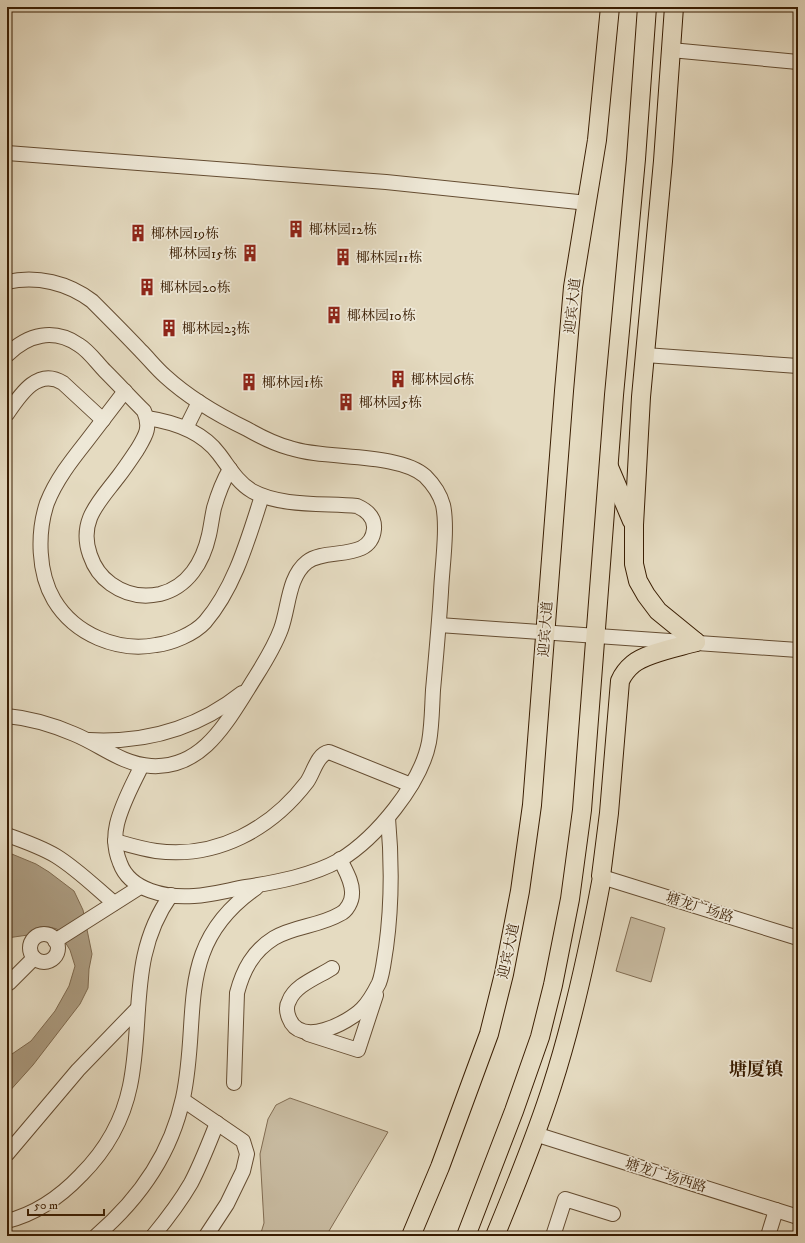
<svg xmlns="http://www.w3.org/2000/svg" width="805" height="1243" font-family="'IM FELL DW Pica','Noto Serif SC',serif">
<rect width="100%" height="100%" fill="#e5dbc1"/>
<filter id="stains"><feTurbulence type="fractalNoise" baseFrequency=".005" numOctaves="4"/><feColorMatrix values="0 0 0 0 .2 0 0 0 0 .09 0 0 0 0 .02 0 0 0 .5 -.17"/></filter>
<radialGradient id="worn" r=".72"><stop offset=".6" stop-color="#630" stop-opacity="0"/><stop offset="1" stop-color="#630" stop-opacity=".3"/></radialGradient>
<g fill="#c8bba1" stroke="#816c52">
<polygon points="631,917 665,928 651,982 616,971"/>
<polygon points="290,1098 388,1132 326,1236 260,1236 264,1223 260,1154 268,1119 276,1105"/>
</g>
<polygon fill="#ab9b80" stroke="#7e694e" points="7,852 36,864 49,872 74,891 83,910 92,954 89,969 88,988 80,1004 33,1065 7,1094 7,1059 12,1054 31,1041 55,1011 69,986 75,966 70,950 57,929 49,927 40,927 28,935 7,938"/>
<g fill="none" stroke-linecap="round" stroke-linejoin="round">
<g stroke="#654d32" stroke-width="16">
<g id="minor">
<polyline points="671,50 798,62"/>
<polyline points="7,153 386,182 588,203"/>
<path d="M 7,282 C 37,275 68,283 92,301 C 109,318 125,334 141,351 C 149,359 156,368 165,376 C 189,398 218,415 247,429 C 261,437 275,444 290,448 C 325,460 398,452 425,476 C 433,484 440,494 443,505 C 448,528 442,567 441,592 C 439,625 436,657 433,690 C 432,707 432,725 429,742 C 421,784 376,838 340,860 C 311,876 277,882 246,887 C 229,890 211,895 194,896 C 167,898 130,891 120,863 C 115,851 114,837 117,824 C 122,803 133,784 142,765"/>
<path d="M 7,355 C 28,334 54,328 79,345 C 89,351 97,363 105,371 C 118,384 131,398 144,411 C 151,428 146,435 137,450 C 131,459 125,468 118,477 C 99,502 78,521 90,555 C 94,567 101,577 111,584 C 125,594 142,598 160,594 C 188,587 203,562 209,535 C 211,526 212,517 214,508 C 218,494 223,481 230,469"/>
<polyline points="645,355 798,366"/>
<path d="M 125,391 C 112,408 99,425 86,442 C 71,461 56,480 47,503 C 37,533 38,573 54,600 C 75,635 118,652 156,645 C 172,643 194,634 205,622 C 235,587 248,539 262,496"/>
<path d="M 7,414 C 20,395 38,367 63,383 L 103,420"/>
<polyline points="186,428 199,402"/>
<polyline points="439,625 798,650"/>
<path d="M 7,716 C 29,718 53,725 74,734 C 101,745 121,764 151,766 C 201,769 225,725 248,689 C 260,669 273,651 281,629 C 289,607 288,577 307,562 C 326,547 371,562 374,529 C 375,517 366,510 357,506 C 324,503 281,507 252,491 C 237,482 229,467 219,454 C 202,431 174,422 147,418"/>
<path d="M 89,740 C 145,743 198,728 242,693"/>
<path d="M 7,835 C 24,841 41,847 56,856 C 77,869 95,887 114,903"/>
<path d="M 115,841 C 129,845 142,849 156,851 C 217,859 271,829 307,782 C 314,772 317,754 329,752 L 411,785"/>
<polyline points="602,877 798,938"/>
<circle cx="44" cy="948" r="14"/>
<polyline points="55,941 140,887"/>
<path d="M 332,968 C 318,977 295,985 289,1001 C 286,1006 287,1013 289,1018 C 300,1048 348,1023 362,1009 C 369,1002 374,993 379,983 C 383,973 384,959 386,948 C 392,904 392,862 388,818"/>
<polyline points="9,983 34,958"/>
<polyline points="308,1034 358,1050 376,995"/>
<path d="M 234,1083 L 237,993 C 243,970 253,951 274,938 C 294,926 320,926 340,914 C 347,911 352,901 352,894 C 353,882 345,870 340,859"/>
<polyline points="183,1100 243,1141 247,1154 243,1171 227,1204 206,1236"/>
<polyline points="535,1134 798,1217"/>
<polyline points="7,1154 78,1070 138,1008"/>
<path d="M 7,1221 C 35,1214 61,1196 81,1175 C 105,1151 123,1120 130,1086 C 144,1019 128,955 171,895"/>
<path d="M 96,1236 C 138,1200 171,1154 183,1098 C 201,1014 173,946 256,888"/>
<path d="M 153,1236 C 167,1219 180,1202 191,1183 C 201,1164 209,1143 217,1123"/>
<polyline points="553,1236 565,1199 613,1214"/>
<polyline points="768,1236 776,1210"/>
</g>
</g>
<g stroke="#3a1e03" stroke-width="20">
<g id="major">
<polyline points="674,7 663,161 641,397 634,525 634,564 638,581 646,595 658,611 696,642"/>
<polyline points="609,467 632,521"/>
<polyline points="411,1236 440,1167 489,1034 504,974 520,891 532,805 564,391 573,287 597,140 610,7"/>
<polyline points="466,1236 514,1111 540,1037 553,985 570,899 582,810 614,395 636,159 647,7"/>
<path d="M 495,1236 C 515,1187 536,1137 552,1086 C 574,1018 589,947 602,877 L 601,876 L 609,813 L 620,681 C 623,674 627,669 633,664 C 646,653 679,647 696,642"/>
</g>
</g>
<use href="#minor" stroke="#eee8d7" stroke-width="14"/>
<use href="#major" stroke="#e5dbc1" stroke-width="18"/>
</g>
<defs>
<g id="building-bare" transform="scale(1.38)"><path d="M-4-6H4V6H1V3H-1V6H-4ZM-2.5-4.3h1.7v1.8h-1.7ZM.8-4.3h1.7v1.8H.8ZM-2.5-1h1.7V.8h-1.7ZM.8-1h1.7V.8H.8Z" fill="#8f2418" stroke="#eee8d7" stroke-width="2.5" paint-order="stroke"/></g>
</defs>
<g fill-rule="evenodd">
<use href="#building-bare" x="296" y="229"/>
<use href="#building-bare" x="138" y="233"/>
<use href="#building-bare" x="250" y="253"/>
<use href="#building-bare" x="343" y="257"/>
<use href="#building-bare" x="147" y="287"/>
<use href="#building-bare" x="334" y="315"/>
<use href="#building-bare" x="169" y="328"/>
<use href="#building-bare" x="398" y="379"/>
<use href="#building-bare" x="249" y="382"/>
<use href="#building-bare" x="346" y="402"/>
</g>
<g text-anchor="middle" stroke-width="3.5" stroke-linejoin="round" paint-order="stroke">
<g font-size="14" fill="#3a1e03" stroke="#eee8d7" text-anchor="start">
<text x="309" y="234">椰林园12栋</text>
<text x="151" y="238">椰林园19栋</text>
<text x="237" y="258" text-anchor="end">椰林园15栋</text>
<text x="356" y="262">椰林园11栋</text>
<text x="160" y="292">椰林园20栋</text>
<text x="347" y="320">椰林园10栋</text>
<text x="182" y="333">椰林园23栋</text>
<text x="411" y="384">椰林园6栋</text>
<text x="262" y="387">椰林园1栋</text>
<text x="359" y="407">椰林园5栋</text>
</g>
<g font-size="14" fill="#3a1e03" stroke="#eee8d7">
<text transform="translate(572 306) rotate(-84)" y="5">迎宾大道</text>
<text transform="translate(545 629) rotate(-86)" y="5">迎宾大道</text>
<text transform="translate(700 907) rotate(17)" y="5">塘龙广场路</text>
<text transform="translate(508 951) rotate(-78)" y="5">迎宾大道</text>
<text transform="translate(666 1175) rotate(17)" y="5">塘龙广场西路</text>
</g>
<g font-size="18" font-weight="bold" fill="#3a1e03" stroke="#eee8d7">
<text x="756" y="1075">塘厦镇</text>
</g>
</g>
<rect width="805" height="1243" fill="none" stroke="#e5dbc1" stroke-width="24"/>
<rect x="8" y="8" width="789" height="1227" fill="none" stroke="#3a1e03" stroke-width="2"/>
<rect x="12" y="12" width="781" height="1219" fill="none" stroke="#3a1e03"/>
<path d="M28 1209v6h76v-6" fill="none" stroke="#3a1e03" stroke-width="2"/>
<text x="34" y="1209" font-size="12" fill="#3a1e03" stroke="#eee8d7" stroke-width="3" paint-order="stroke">50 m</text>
<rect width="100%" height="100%" filter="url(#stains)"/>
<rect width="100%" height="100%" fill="url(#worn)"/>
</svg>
